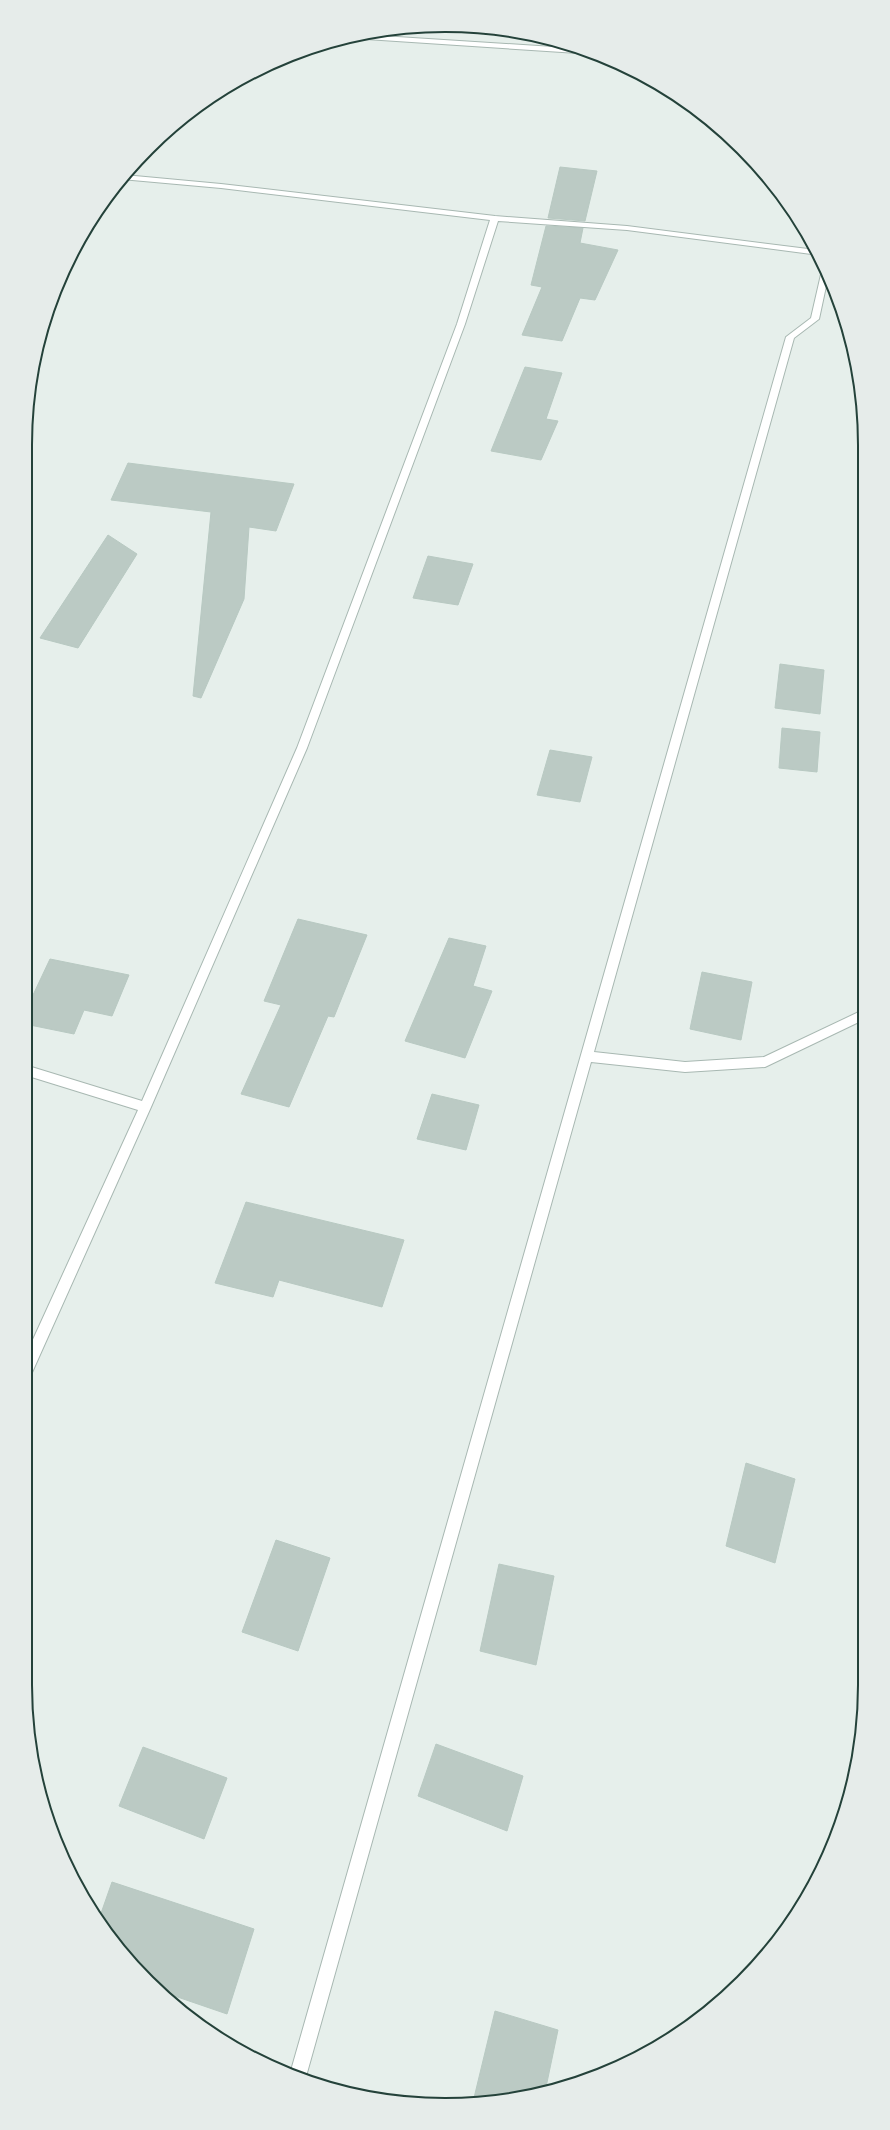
<svg xmlns="http://www.w3.org/2000/svg" width="890" height="2130" font-family="'Archivo Narrow',sans-serif">
<rect width="100%" height="100%" fill="#e6efeb"/>
<g fill="#bbcac4" stroke="#b8c9c2">
<polygon points="560,167 597,171 585,221 548,218"/>
<polygon points="546,226 583,228 580,243 618,250 595,300 580,298 562,341 522,335 542,287 531,285"/>
<polygon points="525,367 562,373 546,419 558,421 541,460 491,451"/>
<polygon points="128,463 294,484 276,531 249,527 244,599 201,698 193,696 211,512 111,500"/>
<polygon points="108,535 137,554 78,648 40,638"/>
<polygon points="428,556 473,564 458,605 413,598"/>
<polygon points="780,664 824,670 820,714 775,708"/>
<polygon points="782,728 820,732 817,772 779,768"/>
<polygon points="550,750 592,757 580,802 537,795"/>
<polygon points="298,919 367,935 334,1017 328,1016 289,1107 241,1094 281,1005 264,1001"/>
<polygon points="449,938 486,946 473,986 492,991 465,1058 405,1041"/>
<polygon points="50,959 129,975 112,1016 84,1010 74,1034 25,1024 25,1012"/>
<polygon points="702,972 752,982 741,1040 690,1029"/>
<polygon points="432,1094 479,1105 466,1150 417,1139"/>
<polygon points="246,1202 404,1240 382,1307 279,1280 273,1297 215,1283"/>
<polygon points="746,1463 795,1479 775,1563 726,1546"/>
<polygon points="276,1540 330,1558 298,1651 242,1632"/>
<polygon points="499,1564 554,1576 536,1665 480,1651"/>
<polygon points="436,1744 523,1776 507,1831 418,1796"/>
<polygon points="143,1747 227,1778 204,1839 119,1806"/>
<polygon points="112,1882 254,1929 227,2014 160,1991 129,1962 99,1919"/>
<polygon points="495,2011 558,2030 545,2092 527,2097 473,2102"/>
</g>
<g fill="none" stroke-linecap="round" stroke-linejoin="round">
<g stroke="#a8b8b2" stroke-width="2">
<g id="minor">
<polygon points="366,35 584,49 593,54 366,39 347,40 344,38"/>
<polygon points="124,175 221,184 495,216 627,226 816,250 819,255 627,230 498,221 465,324 307,748 151,1107 30,1377 25,1378 25,1357 138,1110 25,1075 25,1065 142,1101 297,748 457,324 490,220 221,188 121,179"/>
<polygon points="825,268 828,277 819,319 794,338 594,1052 685,1062 764,1057 863,1010 863,1020 765,1067 685,1072 591,1062 305,2080 290,2074 786,337 811,318 822,270"/>
</g>
</g>
<use href="#minor" fill="#fff" fill-rule="evenodd"/>
</g>
<path d="M0 0H890V2130H0ZM445 32H445A413 413 0 0 1 858 445V1685A413 413 0 0 1 445 2098H445A413 413 0 0 1 32 1685V445A413 413 0 0 1 445 32Z" fill="#e6ecea" fill-rule="evenodd"/>
<path fill="none" stroke="#24423a" stroke-width="2" d="M445 32H445A413 413 0 0 1 858 445V1685A413 413 0 0 1 445 2098H445A413 413 0 0 1 32 1685V445A413 413 0 0 1 445 32Z"/>
</svg>
